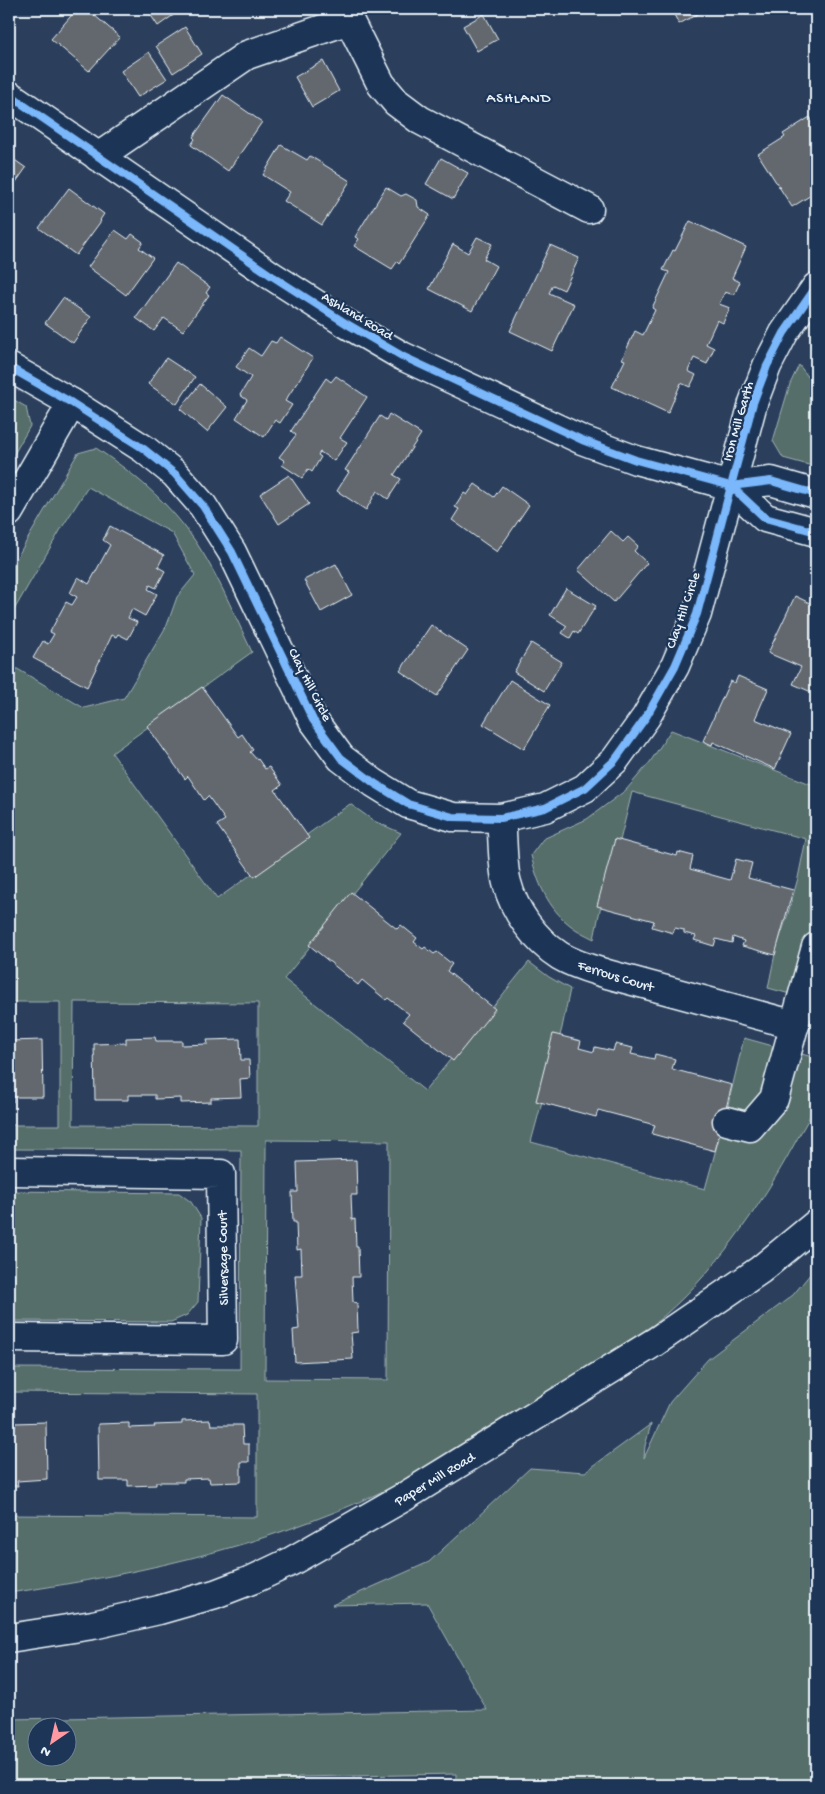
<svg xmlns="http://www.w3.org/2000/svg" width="825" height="1794" font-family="'Gochi Hand',sans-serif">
<rect width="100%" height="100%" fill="#2b3f5c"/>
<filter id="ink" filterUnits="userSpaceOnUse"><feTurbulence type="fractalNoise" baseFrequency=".02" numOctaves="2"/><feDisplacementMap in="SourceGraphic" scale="10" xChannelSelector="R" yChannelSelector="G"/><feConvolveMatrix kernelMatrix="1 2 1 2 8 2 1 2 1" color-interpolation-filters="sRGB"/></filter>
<g filter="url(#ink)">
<g fill="#566e6b" stroke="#9fb0b2" fill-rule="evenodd">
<polygon points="799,365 816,387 816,467 783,458 773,441 790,384"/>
<polygon points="9,397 26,407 30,426 9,463"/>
<path d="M 96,448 C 130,471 159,494 185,527 C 214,564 232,610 252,652 L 112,753 L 217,899 L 350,804 L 374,821 L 401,833 L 284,979 L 425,1091 L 529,962 L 549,977 L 570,989 L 562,1028 L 531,1142 L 705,1189 L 727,1109 L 744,1038 L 816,1058 C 816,1071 819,1087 816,1100 C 813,1114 803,1128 796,1141 C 760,1208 712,1277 653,1325 C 598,1360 544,1394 490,1428 C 464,1445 438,1464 410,1478 C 285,1542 147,1573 9,1593 L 9,1515 L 257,1517 L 257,1394 L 9,1392 L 9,1368 L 240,1369 L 241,1150 L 9,1149 L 9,1125 L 60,1125 L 60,1002 L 9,1002 L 9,676 L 14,667 L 84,708 L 124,698 L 167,625 L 177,597 L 195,575 L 172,533 L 88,487 L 61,529 L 14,610 L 9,608 L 9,571 L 78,453 ZM 74,1002 L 258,1003 L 258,1126 L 73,1125 ZM 266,1140 L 389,1141 L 388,1380 L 265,1379 Z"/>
<path d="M 671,730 L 816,786 L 816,1001 L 768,988 L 776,949 L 787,917 L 798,878 L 806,839 L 632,792 L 613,869 L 602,900 L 594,939 C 586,935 577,931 570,925 C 548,908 537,882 531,855 L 543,839 L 587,819 L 626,790 L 650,762 Z"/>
<polygon points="9,1191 179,1193 191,1202 201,1218 198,1302 187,1315 171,1322 9,1321"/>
<path d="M 816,1267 L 816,1785 L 456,1785 L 456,1774 L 298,1777 L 297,1785 L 9,1785 L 9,1719 L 487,1710 L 427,1603 L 332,1605 L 429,1562 L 530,1468 L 585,1472 L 651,1424 L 645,1446 L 644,1458 L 670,1402 L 708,1359 L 793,1295 ZM 68,1726 L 68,1756 L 38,1756 L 38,1726 Z"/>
</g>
<g fill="#64686e" stroke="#e8f1f8">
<polygon points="77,9 87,9 120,37 89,71 51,39"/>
<polygon points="151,9 182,9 158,26 148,11"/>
<polygon points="671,9 707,9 679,24"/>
<polygon points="484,14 498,39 477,51 463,26"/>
<polygon points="185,27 202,54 173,73 156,46"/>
<polygon points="149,52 167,79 138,97 121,71"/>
<polygon points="323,61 339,91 312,107 295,77"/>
<polygon points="223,95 262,122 228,171 191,145 195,139 193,137"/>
<polygon points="810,117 814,124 816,123 816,192 792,207 758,154 785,137 783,134"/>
<polygon points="281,145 307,160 310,156 350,181 322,225 284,201 290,192 263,175"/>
<polygon points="9,156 26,168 9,192"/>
<polygon points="441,158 468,173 453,199 426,184"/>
<polygon points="386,187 401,196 406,194 417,200 418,207 430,215 399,264 397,262 392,269 354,246 359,239 355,237"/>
<polygon points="69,188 104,214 100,220 101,221 76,255 39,228"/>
<polygon points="690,221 746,247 732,278 740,282 734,295 725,292 719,304 730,308 723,323 717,320 706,344 714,348 707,364 694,358 688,371 696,375 690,387 681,383 668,413 612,387 625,360 622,359 635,331 643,335 655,310 652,308 669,272 663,270 673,250 675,251"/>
<polygon points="115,230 128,239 132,234 143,242 139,248 153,258 126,295 88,267"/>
<polygon points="477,237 492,244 484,259 496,266 472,311 429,289 453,244 468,253"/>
<polygon points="550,245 579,258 564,290 553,285 549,293 574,304 552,351 510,331"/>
<polygon points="176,263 210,287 206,293 209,295 183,331 164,318 154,331 136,318"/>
<polygon points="63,298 91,317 73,343 45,323"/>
<polygon points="280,337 313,358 285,401 292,405 280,423 275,420 264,437 236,418 247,400 240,395 251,377 236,367 249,348 261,356 271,341 276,343"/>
<polygon points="166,358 195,377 177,404 148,384"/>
<polygon points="336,376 367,397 340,438 347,442 334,461 320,452 318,455 321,457 312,472 308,469 302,478 282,465 285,461 279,457 296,435 291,431 326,378 331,382"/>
<polygon points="200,384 227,407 207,432 180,409"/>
<polygon points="389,414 421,434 394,475 401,479 388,499 377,491 366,510 337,491 349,472 345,470 380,416 386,420"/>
<polygon points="289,475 309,504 279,524 260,494"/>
<polygon points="475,484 494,497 502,486 529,505 497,552 452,520 459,509 455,507 464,493 467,495"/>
<polygon points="110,526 164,555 158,567 165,571 156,588 150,585 148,589 157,594 145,616 132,609 128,618 137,622 128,639 118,634 116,637 112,635 87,687 33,658 43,641 48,644 54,634 50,632 66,602 72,605 77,597 70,593 78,577 89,584 110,545 103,540"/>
<polygon points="611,531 623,542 628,537 638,546 634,551 647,563 614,602 578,570"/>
<polygon points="336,564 352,595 321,612 304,580"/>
<polygon points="566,588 596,606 578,634 574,631 570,638 562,633 567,626 550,615"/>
<polygon points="795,596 816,606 816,694 793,684 801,667 768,653"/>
<polygon points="431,625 468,650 437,696 400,671"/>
<polygon points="531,643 562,662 544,691 514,672"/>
<polygon points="738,676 768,689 755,719 791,734 775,769 713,742 712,745 703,741 730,681 735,683"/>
<polygon points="510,680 550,705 524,749 483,724"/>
<polygon points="202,687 238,737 242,734 253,750 250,752 257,760 258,759 265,769 269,767 282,785 275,790 309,838 254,877 217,825 225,820 208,796 204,800 188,776 185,779 147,726"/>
<polygon points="615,839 677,856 678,852 693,856 690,869 730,880 736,859 752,863 748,878 793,890 775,955 742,946 744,941 733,937 732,943 716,939 714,946 694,940 696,936 684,933 684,930 675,928 673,933 652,927 654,921 597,906"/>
<polygon points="351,892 397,929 401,925 417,938 414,942 423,949 425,947 434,954 437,952 452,964 447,971 495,1009 453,1061 403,1021 409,1014 388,998 386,1000 362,980 358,985 309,945"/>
<polygon points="553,1034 581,1041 579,1048 594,1052 595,1047 613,1051 615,1044 633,1048 631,1054 654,1059 655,1054 675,1059 672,1069 732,1085 715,1151 652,1134 655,1125 598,1110 596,1117 536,1101"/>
<polygon points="155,1037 156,1041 182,1041 182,1045 208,1044 207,1040 240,1039 241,1060 249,1060 250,1078 240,1079 241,1097 211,1098 211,1102 181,1103 181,1098 155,1099 155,1095 128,1095 128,1100 95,1100 94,1044 126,1043 126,1038"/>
<polygon points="42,1040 43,1097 13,1097 13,1102 9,1102 9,1044 10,1044 10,1041"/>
<polygon points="356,1160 357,1195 351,1195 352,1220 355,1219 356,1247 358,1247 359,1277 352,1277 353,1302 357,1303 358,1332 351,1333 353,1359 295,1362 293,1330 299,1329 295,1275 302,1275 301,1249 297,1250 296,1222 293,1222 292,1192 298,1192 297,1162"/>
<polygon points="210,1420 211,1425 242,1425 243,1444 249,1444 249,1462 241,1462 241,1482 210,1483 209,1478 184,1479 184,1482 156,1482 156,1485 128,1486 128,1480 99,1480 98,1424 129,1423 129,1428 155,1427 154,1425 182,1424 182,1421"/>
<polygon points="46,1422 47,1479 17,1481 18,1486 9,1486 9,1427 15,1427 15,1423"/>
</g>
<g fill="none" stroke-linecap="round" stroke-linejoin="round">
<g stroke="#e8f1f8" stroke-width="31">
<g id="minor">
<polyline points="9,95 272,276 347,324 402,356 582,440 636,460 731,486 771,481 816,494"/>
<polyline points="98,157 247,55 349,20 381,84 396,102 420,120 589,209"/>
<polyline points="9,367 72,403 144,449 175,474 203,506 232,552 313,720 341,758 374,783 408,804 453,817 501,818 545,808 585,788 615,760 646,717 675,666 697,614 753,403 767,366 784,333 816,287"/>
<polyline points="731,486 765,518 816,532"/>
<polyline points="9,512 72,403"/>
<path d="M 501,818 C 503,836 502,866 507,883 C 514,911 535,940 560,956 C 575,965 591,969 607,974 L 795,1025"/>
<polyline points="727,1121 750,1127 774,1099 816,947"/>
<polyline points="9,1171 221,1174 223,1340 9,1338"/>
</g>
</g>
<g stroke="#e8f1f8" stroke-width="31">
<polyline id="major" points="9,1638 93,1625 159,1610 215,1594 254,1579 290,1562 404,1497 655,1342 760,1270 816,1224"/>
</g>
<use href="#minor" stroke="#1d3557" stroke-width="28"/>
<use href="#major" stroke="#1d3557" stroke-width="28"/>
<g stroke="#1d3557" stroke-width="11">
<g id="cycleway">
<polyline points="9,95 272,276 347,324 402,356 582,440 636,460 731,486 771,481 816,494"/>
<polyline points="9,367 72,403 144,449 175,474 203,506 232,552 313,720 341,758 374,783 408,804 453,817 501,818 545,808 585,788 615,760 646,717 675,666 697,614 753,403 767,366 784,333 816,287"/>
<polyline points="731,486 765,518 816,532"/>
</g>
</g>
<use href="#cycleway" stroke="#7ab7fb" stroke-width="8"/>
</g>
</g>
<g text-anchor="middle" stroke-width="4.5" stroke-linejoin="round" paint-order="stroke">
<g font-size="14" fill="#e8f1f8" stroke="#1d3557">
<text transform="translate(358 315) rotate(31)" y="5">Ashland Road</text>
<text transform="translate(737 421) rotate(-74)" y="5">Iron Mill Garth</text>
<text transform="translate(682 610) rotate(-71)" y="5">Clay Hill Circle</text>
<text transform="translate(311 684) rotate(63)" y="5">Clay Hill Circle</text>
<text transform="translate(616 975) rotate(17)" y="5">Ferrous Court</text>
<text transform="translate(222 1258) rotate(-91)" y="5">Silversage Court</text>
<text transform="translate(434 1478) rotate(-31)" y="5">Paper Mill Road</text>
</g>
<g font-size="15" letter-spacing="1" fill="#e8f1f8" stroke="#1d3557">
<text x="519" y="102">ASHLAND</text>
</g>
</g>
<rect width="825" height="1794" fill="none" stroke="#1d3557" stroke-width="30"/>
<rect x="15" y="15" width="795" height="1764" fill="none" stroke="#e8f1f8" stroke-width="2" filter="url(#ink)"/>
<g transform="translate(52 1742) rotate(214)"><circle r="24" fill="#1d3557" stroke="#6e8097"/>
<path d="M0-4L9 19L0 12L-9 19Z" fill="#ff9aa2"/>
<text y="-8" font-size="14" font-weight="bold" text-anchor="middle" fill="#e8f1f8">N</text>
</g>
</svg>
